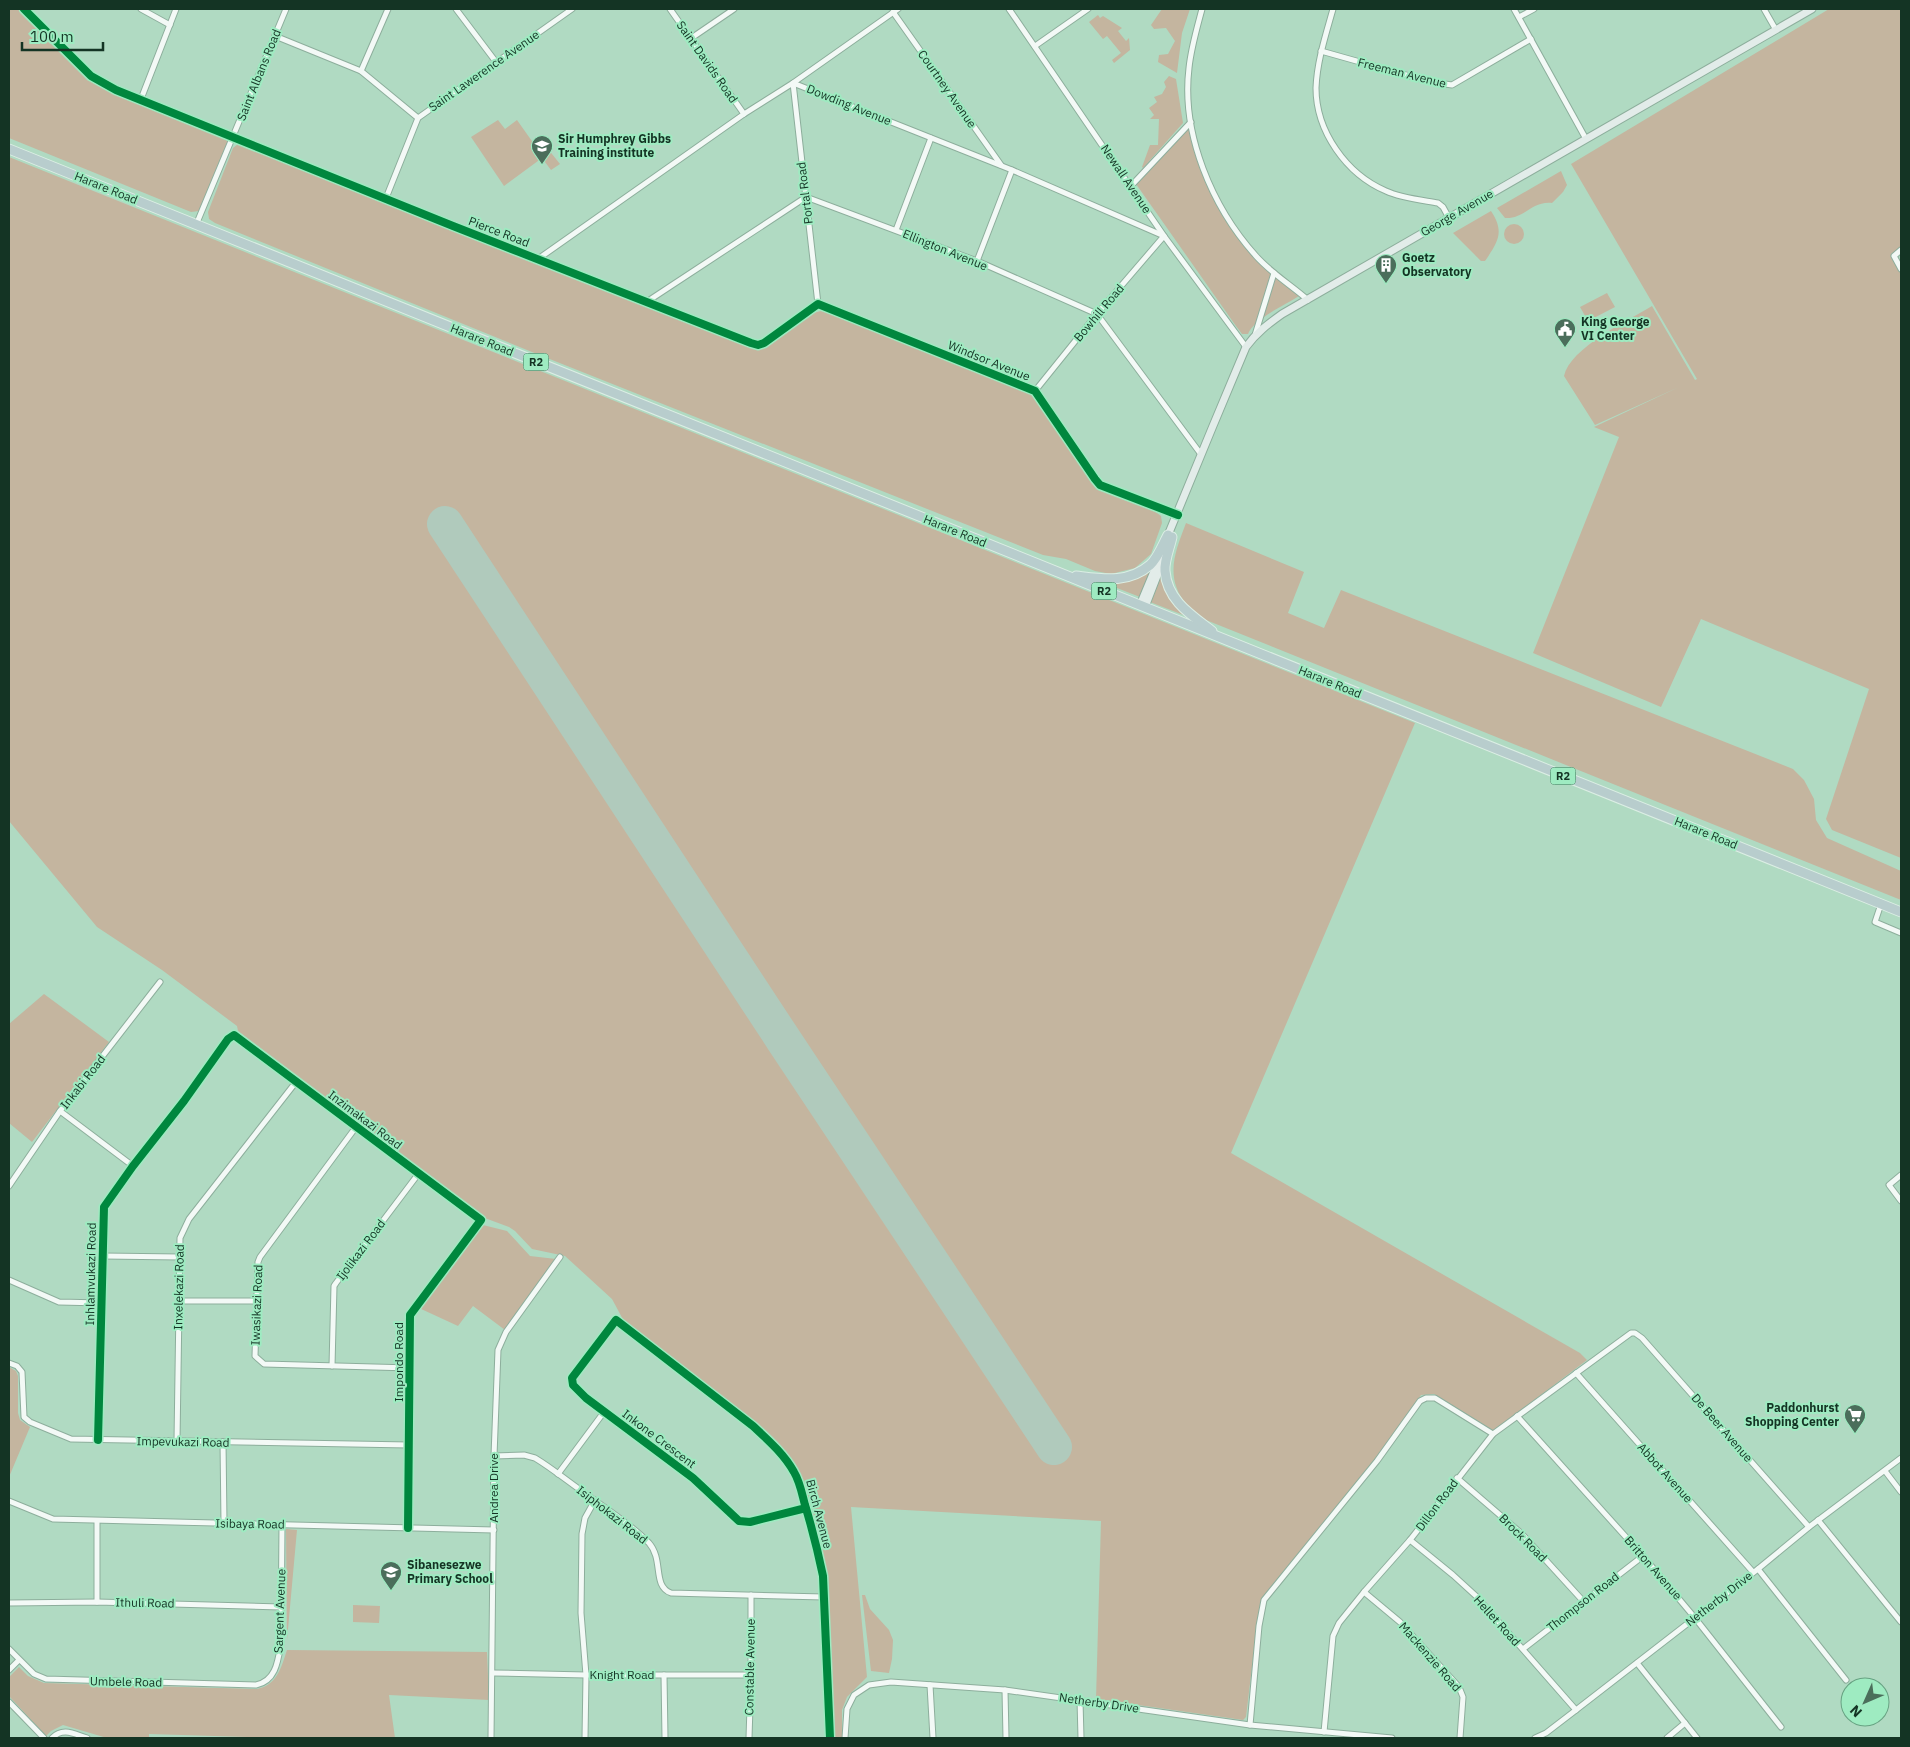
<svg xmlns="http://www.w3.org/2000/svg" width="1910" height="1747" font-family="'IBM Plex Sans',sans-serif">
<rect width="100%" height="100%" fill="#b0dac2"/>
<g fill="#c4b59f">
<polygon points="9,9 20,9 90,80 120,95 226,136 228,142 199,211 191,212 9,138"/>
<polygon points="1162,9 1190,9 1182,33 1177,73 1158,62 1159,55 1168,54 1175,41 1166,28 1154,29 1151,25"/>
<path d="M 1829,9 L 1901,9 L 1901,249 L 1891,254 L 1901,271 L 1901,858 L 1832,830 L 1826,819 L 1869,689 L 1701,619 L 1661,707 L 1533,653 L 1619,437 L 1594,427 L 1679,387 L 1595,425 L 1564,376 C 1570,348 1627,321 1652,306 L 1695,380 L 1697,379 L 1571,164 Z"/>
<polygon points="1098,15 1100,18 1103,16 1122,28 1118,31 1126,41 1129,38 1130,50 1114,63 1112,60 1121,53 1107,36 1103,39 1089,22"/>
<polygon points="1169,76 1176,79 1183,123 1143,168 1142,167 1150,145 1158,145 1159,119 1150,119 1154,115 1149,108 1157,102 1154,97 1162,94 1166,87 1164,82"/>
<polygon points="498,120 505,129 517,120 534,144 539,147 544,144 560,164 551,170 542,158 504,186 471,137"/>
<path d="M 1190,125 L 1202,168 L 1222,211 L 1273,273 L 1299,296 C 1285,305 1254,319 1248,334 L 1242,334 L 1236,326 L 1136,184 Z"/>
<polygon points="244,143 599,287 757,347 765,345 809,314 821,311 867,326 1033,394 1039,400 1087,473 1097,484 1106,490 1149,507 1161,516 1162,523 1151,554 1135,568 1111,574 1095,571 1066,559 1043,555 527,350 215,223 209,219 208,212 233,148 238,144"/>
<polygon points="9,157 1415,723 1231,1153 1580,1353 1587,1360 1496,1429 1492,1430 1434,1394 1421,1395 1376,1459 1267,1593 1257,1625 1246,1717 1243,1720 1096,1699 1101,1521 851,1507 867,1677 847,1697 842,1710 842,1738 833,1738 829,1602 824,1563 800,1478 788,1457 761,1429 626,1325 612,1299 565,1256 532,1249 515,1231 509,1227 482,1217 238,1031 237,1026 162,970 97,927 9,821"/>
<path d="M 1561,171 L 1567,185 L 1563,192 L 1552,203 C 1531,201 1525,219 1505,218 L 1497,208 Z"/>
<path d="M 1491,211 C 1505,232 1498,242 1485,261 L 1481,261 L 1453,233 Z"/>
<circle cx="1514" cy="234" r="10"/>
<polygon points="1607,293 1615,307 1588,321 1580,307"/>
<path d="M 1186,523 L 1304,572 L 1288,613 L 1324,628 L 1341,590 L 1793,769 L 1804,780 L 1814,799 L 1816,820 L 1827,838 L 1901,871 L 1901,900 L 1206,620 C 1200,616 1192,611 1187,605 C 1164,578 1175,552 1186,523 Z"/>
<polygon points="1157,561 1143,592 1140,597 1099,581 1108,581"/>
<polygon points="1161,569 1164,579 1191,618 1150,602"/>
<polygon points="44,994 109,1042 32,1142 9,1123 9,1024"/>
<polygon points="483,1225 507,1231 530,1256 556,1259 505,1330 473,1306 458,1326 419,1308"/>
<polygon points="9,1367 16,1371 18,1376 18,1413 20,1420 30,1427 9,1477"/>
<polygon points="286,1529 297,1530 287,1640"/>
<polygon points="862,1595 865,1595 870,1609 889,1630 893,1640 892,1659 889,1673 871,1671"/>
<polygon points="353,1605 380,1606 379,1623 353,1622"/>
<path d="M 287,1650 L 487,1652 L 489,1700 L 389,1695 L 395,1738 L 247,1738 L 247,1737 L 149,1734 L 149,1738 L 107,1738 L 63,1725 L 51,1731 L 46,1736 L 9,1696 L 9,1677 L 19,1667 L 28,1676 L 44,1683 L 257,1689 C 277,1685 281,1668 287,1650 Z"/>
</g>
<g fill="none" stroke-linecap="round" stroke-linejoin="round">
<polyline stroke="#b0cabc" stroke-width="36" points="445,524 783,1039 1054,1447"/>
<g stroke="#8dae9c" stroke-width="7">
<g id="street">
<polyline points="24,9 91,76 116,90 453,226 751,343 758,345 764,343 818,304 1035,391 1095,479 1100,485 1178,515"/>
<polyline points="141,9 170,25"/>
<polyline points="456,9 496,62"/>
<polyline points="670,9 744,114"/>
<polyline points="1009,9 1164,236 1246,347"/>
<path d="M 1202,9 C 1197,28 1191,48 1189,68 C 1181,134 1212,207 1256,256 C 1271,273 1291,285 1308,300"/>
<path d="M 1333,9 C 1326,34 1317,61 1316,88 C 1316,131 1346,174 1386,191 C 1401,198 1421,200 1438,203 L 1443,207 L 1449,218"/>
<polyline points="1514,9 1586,139"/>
<polyline points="1764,9 1776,30"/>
<polyline points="893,12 1001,165"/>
<polyline points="1519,17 1534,9"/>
<polyline points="275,36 361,71 418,118"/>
<polyline points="690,39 734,9"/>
<polyline points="1035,46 1088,9"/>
<polyline points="1321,51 1431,82 1452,85 1531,39"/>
<polyline points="361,71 388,9"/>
<polyline points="141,99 176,9"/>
<polyline points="1130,187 1191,122"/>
<polyline points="386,198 418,118 572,9"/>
<polyline points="196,225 286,9"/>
<polyline points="896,230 931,138"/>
<polyline points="1901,250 1894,256 1901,269"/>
<polyline points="538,259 744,114 793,83 1012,170 1164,236 1097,314 1035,391"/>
<polyline points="977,261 1012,170"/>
<polyline points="648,301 806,197 977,261 1097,314 1200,453"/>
<polyline points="818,304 793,83 898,9"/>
<polyline points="1255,335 1274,273"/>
<polyline points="1881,904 1875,922 1901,933"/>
<polyline points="60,1111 133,1166"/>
<polyline points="356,1127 260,1257 258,1262 255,1356 264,1364 411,1368"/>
<polyline points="1901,1175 1889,1185 1901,1201"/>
<polyline points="9,1186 60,1111 160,982"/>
<polyline points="103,1256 180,1257"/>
<polyline points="9,1280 59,1302 102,1303"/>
<polyline points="179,1301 256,1301"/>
<polyline points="9,1363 17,1366 22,1372 24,1417 30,1422 71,1439 409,1445"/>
<polyline points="332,1366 334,1286 336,1283 419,1173"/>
<polyline points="1576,1373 1753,1572"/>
<polyline points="1517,1416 1643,1556 1695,1618 1781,1727"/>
<polyline points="98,1440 104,1207 133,1166 184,1101 228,1039 234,1035 481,1220 410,1315 408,1528"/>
<polyline points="177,1441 180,1238 189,1219 296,1082"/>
<polyline points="223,1442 224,1523"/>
<path d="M 494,1456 L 524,1455 L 535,1458 C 550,1467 565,1479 579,1489 C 602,1506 630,1523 649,1543 C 664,1560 652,1586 671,1593 L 824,1597"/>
<polyline points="1885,1471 1901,1492"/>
<polyline points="558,1474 604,1412"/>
<polyline points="1457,1478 1522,1534 1584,1602"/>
<polyline points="9,1501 53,1519 494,1530"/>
<path d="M 806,1508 L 750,1522 L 739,1521 L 693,1478 L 586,1398 L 573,1385 L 572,1378 L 616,1320 L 753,1426 C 768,1440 784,1454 794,1472 C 800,1482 802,1494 805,1505 C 812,1528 818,1552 823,1576 L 830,1738"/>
<polyline points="1818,1520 1901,1622"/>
<polyline points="1410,1540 1453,1575 1476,1596 1576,1710"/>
<polyline points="1758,1569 1846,1680"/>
<polyline points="1364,1592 1400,1622 1459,1687 1463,1697 1460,1738"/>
<polyline points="97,1602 97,1521"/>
<polyline points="9,1603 97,1602 281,1607"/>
<path d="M 9,1649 L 34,1674 L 46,1679 L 256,1685 C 276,1681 278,1661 281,1643 L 282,1525"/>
<polyline points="1523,1649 1643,1556"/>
<polyline points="1637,1663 1697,1738"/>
<polyline points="9,1670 19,1660"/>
<polyline points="493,1673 586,1675 751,1675"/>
<polyline points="664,1675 665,1738"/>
<polyline points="930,1685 933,1738"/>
<polyline points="1005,1690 1006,1738"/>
<polyline points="1080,1700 1081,1738"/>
<polyline points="9,1702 44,1738"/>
<polyline points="1250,1725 1259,1626 1264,1600 1377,1461 1420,1401 1426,1398 1435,1398 1493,1434"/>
<polyline points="1324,1732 1333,1636 1339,1623 1364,1592 1410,1540 1493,1434 1631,1333 1635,1333 1642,1338 1809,1527"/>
<path d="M 52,1738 C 63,1727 74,1734 87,1738"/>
<polyline points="491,1738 494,1456 498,1350 506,1332 560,1257"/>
<polyline points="585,1738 586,1675 581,1613 582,1534 585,1518 595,1500"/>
<polyline points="749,1738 751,1675 751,1595"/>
<polyline points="845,1738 847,1709 854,1695 869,1685 891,1682 1005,1690 1250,1725 1392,1738"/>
<polyline points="1535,1738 1546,1733 1576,1710 1758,1569 1809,1527 1901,1458"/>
<polyline points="1667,1738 1685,1723"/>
</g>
</g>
<g stroke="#8dae9c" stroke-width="9">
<g id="secondary">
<path d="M 1166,540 C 1192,476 1219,411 1246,347 C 1256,333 1268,324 1282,314 L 1812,9"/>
<polyline points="1140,605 1160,557"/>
<polyline points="1145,607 1162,563"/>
</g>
</g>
<g stroke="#dbeee4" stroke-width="11">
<g id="highway">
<polyline points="9,149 1901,912"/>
<path d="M 1172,537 C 1170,547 1164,561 1165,571 C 1167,600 1191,615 1212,631"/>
<path d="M 1076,576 C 1102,579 1128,584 1150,565 C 1158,558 1163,544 1168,535"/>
</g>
</g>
<use href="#street" stroke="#f3f9f6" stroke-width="5"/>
<use href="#secondary" stroke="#e2ece9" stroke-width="7"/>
<use href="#highway" stroke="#b8cdcd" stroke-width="9"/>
<g stroke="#9eebc1" stroke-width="11">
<g id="cycleway">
<polyline points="24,9 91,76 116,90 453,226 751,343 758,345 764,343 818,304 1035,391 1095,479 1100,485 1178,515"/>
<polyline points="98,1440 104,1207 133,1166 184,1101 228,1039 234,1035 481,1220 410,1315 408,1528"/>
<path d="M 806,1508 L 750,1522 L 739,1521 L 693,1478 L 586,1398 L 573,1385 L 572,1378 L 616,1320 L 753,1426 C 768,1440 784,1454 794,1472 C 800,1482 802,1494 805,1505 C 812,1528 818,1552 823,1576 L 830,1738"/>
</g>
</g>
<use href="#cycleway" stroke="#00873e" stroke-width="8"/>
</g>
<defs>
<g id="school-pin" transform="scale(1.125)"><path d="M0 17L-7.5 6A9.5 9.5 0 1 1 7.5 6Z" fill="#4b6e5b" stroke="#9eebc1"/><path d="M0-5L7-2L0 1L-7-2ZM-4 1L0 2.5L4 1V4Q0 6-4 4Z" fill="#fff"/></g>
<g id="building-pin" transform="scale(1.125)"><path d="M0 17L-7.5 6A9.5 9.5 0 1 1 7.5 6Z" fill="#4b6e5b" stroke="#9eebc1"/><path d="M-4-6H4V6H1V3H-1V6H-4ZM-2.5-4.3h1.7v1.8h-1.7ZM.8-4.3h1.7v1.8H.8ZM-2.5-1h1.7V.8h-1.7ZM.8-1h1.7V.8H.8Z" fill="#fff"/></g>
<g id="civic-pin" transform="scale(1.125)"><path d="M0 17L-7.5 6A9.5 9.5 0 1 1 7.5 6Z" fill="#4b6e5b" stroke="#9eebc1"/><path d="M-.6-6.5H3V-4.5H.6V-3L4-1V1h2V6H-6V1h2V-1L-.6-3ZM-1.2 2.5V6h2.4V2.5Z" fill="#fff"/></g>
<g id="supermarket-pin" transform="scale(1.125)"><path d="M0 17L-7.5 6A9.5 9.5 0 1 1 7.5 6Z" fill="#4b6e5b" stroke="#9eebc1"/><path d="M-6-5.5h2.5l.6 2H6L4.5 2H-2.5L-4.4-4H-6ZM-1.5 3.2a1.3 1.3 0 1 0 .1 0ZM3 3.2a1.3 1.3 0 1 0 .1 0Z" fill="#fff"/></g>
</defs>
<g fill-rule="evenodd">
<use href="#school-pin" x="542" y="146"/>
<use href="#building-pin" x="1386" y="265"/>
<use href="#civic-pin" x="1565" y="329"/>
<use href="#supermarket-pin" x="1855" y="1415"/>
<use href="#school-pin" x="391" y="1572"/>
</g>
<g text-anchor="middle" stroke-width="4" stroke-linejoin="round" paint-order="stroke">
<g fill="#9eebc1" stroke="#3d6b53" stroke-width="1">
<rect x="523.5" y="353.5" width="25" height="17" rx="4"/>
<rect x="1091.5" y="582.5" width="25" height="17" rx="4"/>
<rect x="1550.5" y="767.5" width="25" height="17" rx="4"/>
</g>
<g font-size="11" font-weight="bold" fill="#143424">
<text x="536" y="366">R2</text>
<text x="1104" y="595">R2</text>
<text x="1563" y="780">R2</text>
</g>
<g font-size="12" fill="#143424" stroke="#9eebc1">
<text transform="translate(707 62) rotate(55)" y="4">Saint Davids Road</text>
<text transform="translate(484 71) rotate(-35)" y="4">Saint Lawerence Avenue</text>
<text transform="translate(1402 73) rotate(14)" y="4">Freeman Avenue</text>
<text transform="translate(259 75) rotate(-68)" y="4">Saint Albans Road</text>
<text transform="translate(947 89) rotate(55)" y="4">Courtney Avenue</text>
<text transform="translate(849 105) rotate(22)" y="4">Dowding Avenue</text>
<text transform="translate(1126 179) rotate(56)" y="4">Newall Avenue</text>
<text transform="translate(106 188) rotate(22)" y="4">Harare Road</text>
<text transform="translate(805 193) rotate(-97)" y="4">Portal Road</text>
<text transform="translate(1457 213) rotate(-30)" y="4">George Avenue</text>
<text transform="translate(499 232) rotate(21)" y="4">Pierce Road</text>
<text transform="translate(945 250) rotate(22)" y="4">Ellington Avenue</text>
<text transform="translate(1099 313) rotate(-50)" y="4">Bowhill Road</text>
<text transform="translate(482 340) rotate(22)" y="4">Harare Road</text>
<text transform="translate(989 361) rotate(22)" y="4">Windsor Avenue</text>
<text transform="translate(955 531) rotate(22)" y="4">Harare Road</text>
<text transform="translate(1330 682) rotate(22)" y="4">Harare Road</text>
<text transform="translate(1706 833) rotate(22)" y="4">Harare Road</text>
<text transform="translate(83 1082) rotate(-52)" y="4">Inkabi Road</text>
<text transform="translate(365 1120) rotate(37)" y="4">Inzimakazi Road</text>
<text transform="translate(361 1250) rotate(-53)" y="4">Ijolikazi Road</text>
<text transform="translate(91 1274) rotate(-89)" y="4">Inhlamvukazi Road</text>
<text transform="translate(179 1287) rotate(-89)" y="4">Inxelekazi Road</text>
<text transform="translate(257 1305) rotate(-88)" y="4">Iwasikazi Road</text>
<text transform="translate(399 1362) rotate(-90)" y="4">Impondo Road</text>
<text transform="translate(1722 1428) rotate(49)" y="4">De Beer Avenue</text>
<text transform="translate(659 1439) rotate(37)" y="4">Inkone Crescent</text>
<text transform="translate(183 1442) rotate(1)" y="4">Impevukazi Road</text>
<text transform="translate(1665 1473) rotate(48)" y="4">Abbot Avenue</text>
<text transform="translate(494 1488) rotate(-90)" y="4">Andrea Drive</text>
<text transform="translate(1437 1505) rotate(-53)" y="4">Dillon Road</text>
<text transform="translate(819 1514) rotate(75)" y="4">Birch Avenue</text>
<text transform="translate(612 1515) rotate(38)" y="4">Isiphokazi Road</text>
<text transform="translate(250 1524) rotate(1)" y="4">Isibaya Road</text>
<text transform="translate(1523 1538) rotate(45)" y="4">Brock Road</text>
<text transform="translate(1653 1568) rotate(49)" y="4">Britton Avenue</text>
<text transform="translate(1719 1599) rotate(-38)" y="4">Netherby Drive</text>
<text transform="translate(1583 1602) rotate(-38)" y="4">Thompson Road</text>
<text transform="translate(145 1603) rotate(1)" y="4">Ithuli Road</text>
<text transform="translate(280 1611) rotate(-88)" y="4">Sargent Avenue</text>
<text transform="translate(1497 1621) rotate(48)" y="4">Hellet Road</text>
<text transform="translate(1430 1657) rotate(49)" y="4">Mackenzie Road</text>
<text transform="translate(750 1667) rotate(-89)" y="4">Constable Avenue</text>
<text x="622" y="1679">Knight Road</text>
<text transform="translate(126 1682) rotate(1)" y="4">Umbele Road</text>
<text transform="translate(1099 1703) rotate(8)" y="4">Netherby Drive</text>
</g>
<g font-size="12" font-weight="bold" fill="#143424" stroke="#9eebc1" text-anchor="start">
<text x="558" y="143">Sir Humphrey Gibbs<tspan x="558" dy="14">Training institute</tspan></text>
<text x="1402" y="262">Goetz<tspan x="1402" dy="14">Observatory</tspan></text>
<text x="1581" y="326">King George<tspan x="1581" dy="14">VI Center</tspan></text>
<text x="1839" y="1412" text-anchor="end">Paddonhurst<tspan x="1839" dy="14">Shopping Center</tspan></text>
<text x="407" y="1569">Sibanesezwe<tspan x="407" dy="14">Primary School</tspan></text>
</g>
</g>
<rect width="1910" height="1747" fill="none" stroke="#143424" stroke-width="20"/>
<g transform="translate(1865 1702) rotate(225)"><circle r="24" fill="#9eebc1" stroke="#67a282"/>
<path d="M0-4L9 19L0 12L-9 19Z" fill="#4b6e5b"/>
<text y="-8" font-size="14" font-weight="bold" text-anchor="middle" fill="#143424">N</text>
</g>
<path d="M22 42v8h81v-8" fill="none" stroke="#143424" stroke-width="2.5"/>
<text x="30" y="42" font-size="15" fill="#143424" stroke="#9eebc1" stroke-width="4" paint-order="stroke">100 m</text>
</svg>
